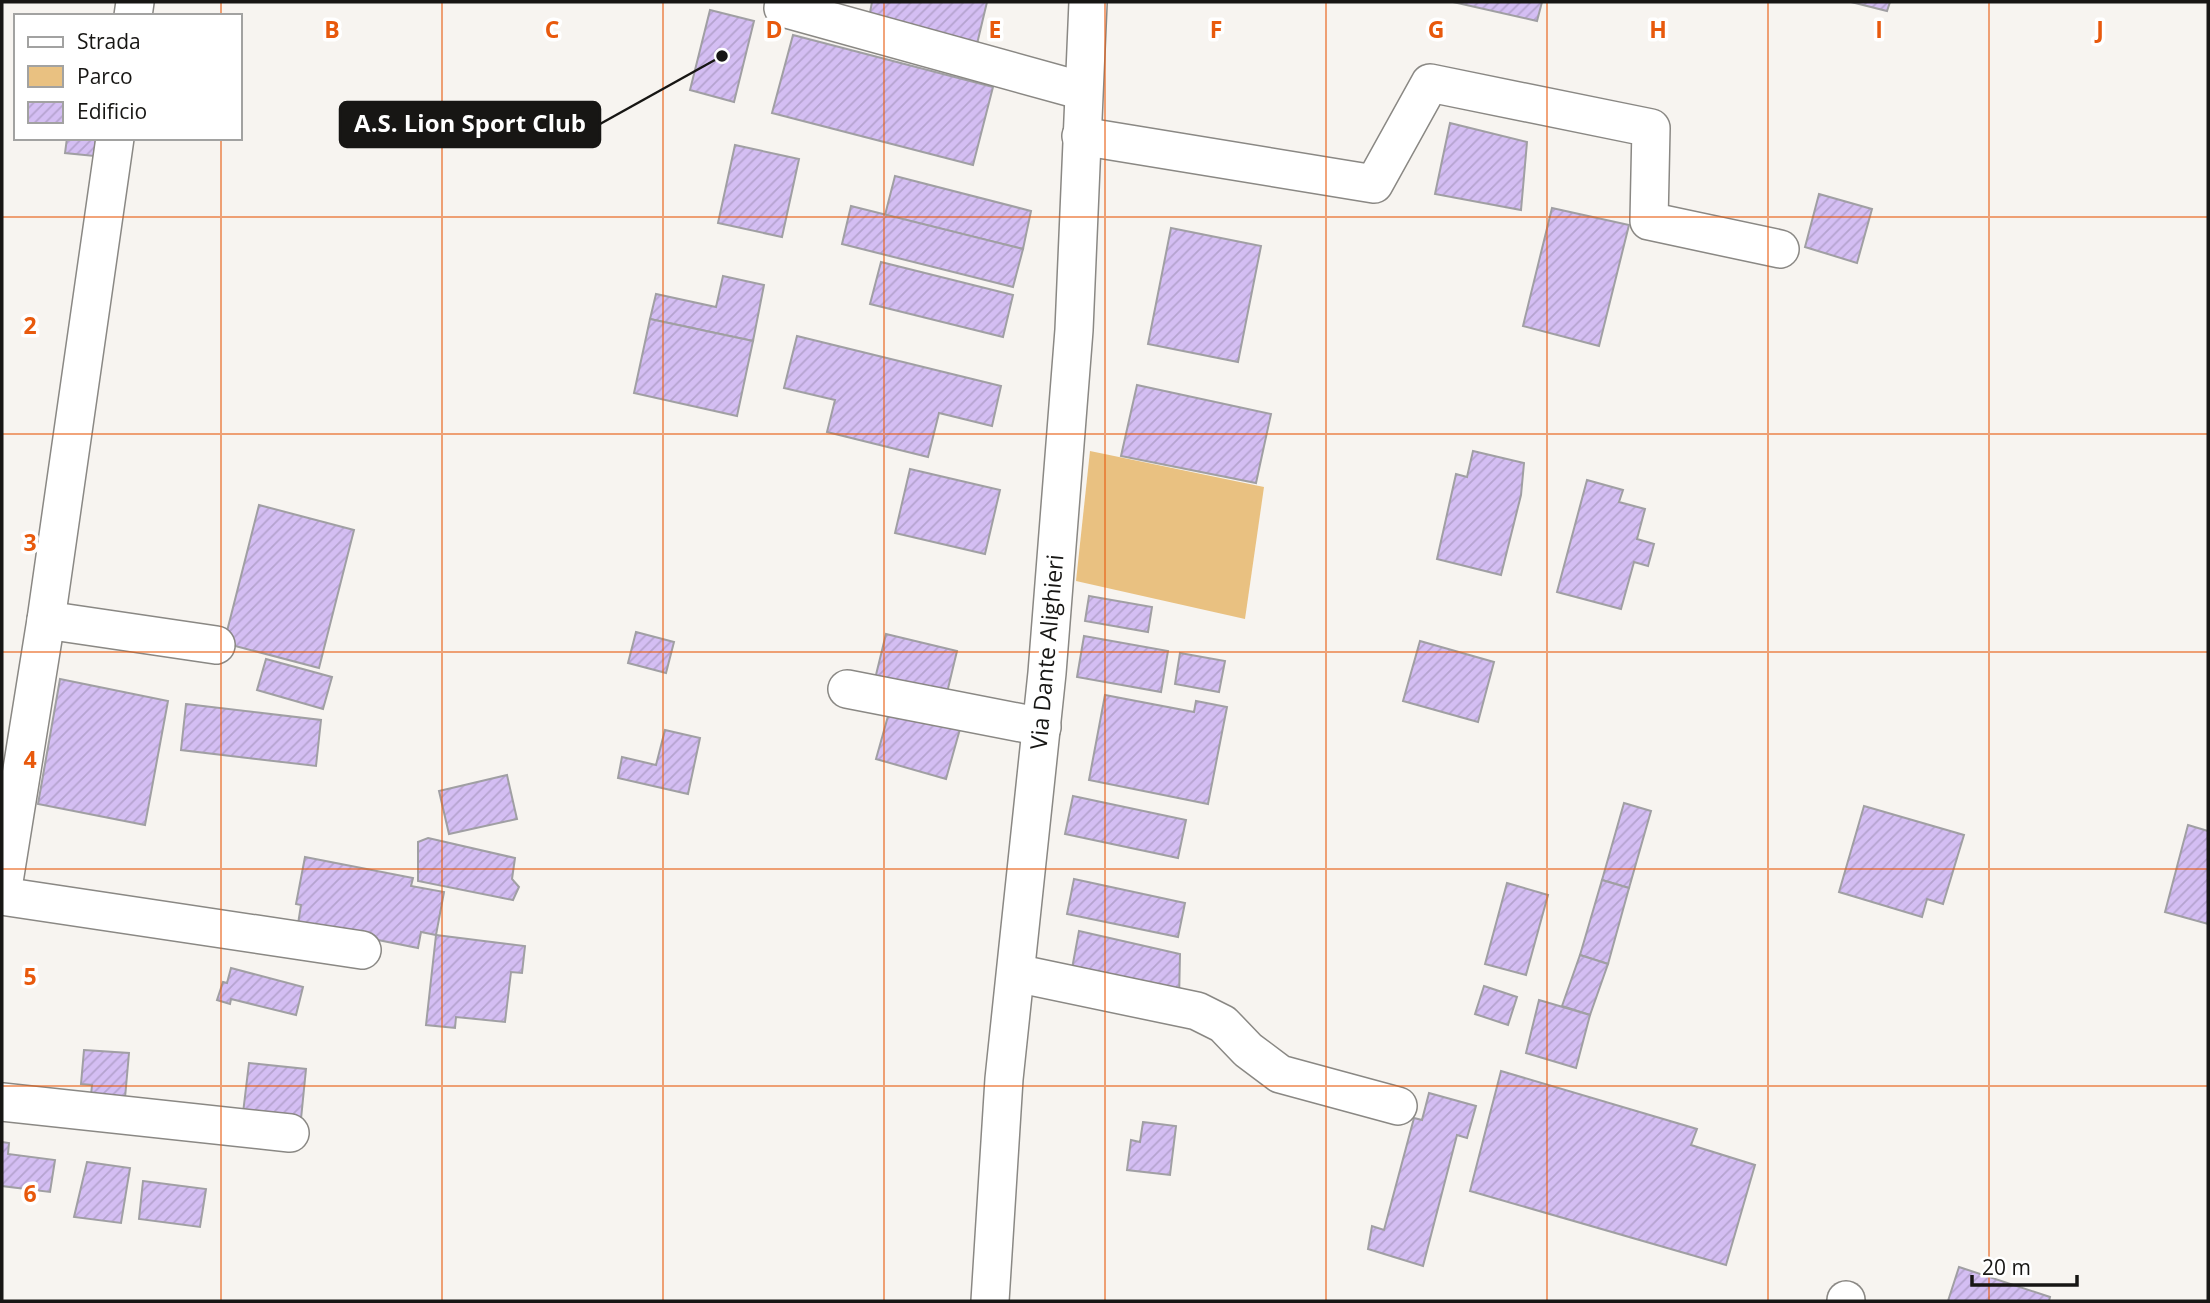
<svg xmlns="http://www.w3.org/2000/svg" width="2210" height="1303" font-family="'Open Sans',sans-serif">
<defs>
<pattern id="building-hatch" width="6" height="6" patternUnits="userSpaceOnUse" patternTransform="scale(1.75)"><rect width="6" height="6" fill="#d4bef3"/><path d="M-1 1l2-2M0 6l6-6M5 7l2-2" fill="none" stroke="#b5a3cf"/></pattern>
</defs>
<rect width="100%" height="100%" fill="#f7f4f0"/>
<polygon fill="#e9c181" points="1090,451 1264,487 1245,619 1076,581"/>
<g fill="url(#building-hatch)" stroke="#a09fa3" stroke-width="2">
<polygon points="872,2 987,2 977,44 869,18"/>
<polygon points="1453,2 1542,2 1537,21"/>
<polygon points="1851,2 1890,2 1887,11"/>
<polygon points="710,10 754,21 734,102 690,90"/>
<polygon points="793,35 993,87 973,165 772,113"/>
<polygon points="1450,123 1527,142 1521,210 1435,194"/>
<polygon points="67,138 96,138 94,156 65,153"/>
<polygon points="735,145 799,159 782,237 718,223"/>
<polygon points="895,176 1031,211 1023,249 885,215"/>
<polygon points="1819,194 1872,209 1857,263 1805,247"/>
<polygon points="851,206 1023,249 1013,287 842,244"/>
<polygon points="1552,208 1629,225 1599,346 1523,326"/>
<polygon points="1171,228 1261,246 1238,362 1148,344"/>
<polygon points="881,262 1013,295 1003,337 870,304"/>
<polygon points="723,276 764,285 753,341 650,319 656,294 716,307"/>
<polygon points="650,319 753,341 737,416 634,393"/>
<polygon points="797,336 1001,386 992,426 939,413 928,457 827,432 835,400 784,388"/>
<polygon points="1137,385 1271,414 1256,483 1121,456"/>
<polygon points="1473,451 1524,463 1521,495 1501,575 1437,559 1456,474 1467,477"/>
<polygon points="910,469 1000,490 985,554 895,533"/>
<polygon points="1587,480 1623,490 1619,502 1645,509 1637,539 1654,544 1648,566 1634,562 1621,609 1557,592"/>
<polygon points="259,505 354,530 319,668 224,643"/>
<polygon points="1089,596 1152,607 1148,632 1085,621"/>
<polygon points="636,632 674,642 666,673 628,663"/>
<polygon points="886,634 957,651 945,701 874,683"/>
<polygon points="1084,636 1168,651 1161,692 1077,677"/>
<polygon points="1420,641 1494,662 1478,722 1403,701"/>
<polygon points="1180,653 1225,661 1219,692 1175,684"/>
<polygon points="266,659 332,677 323,709 257,690"/>
<polygon points="60,679 168,701 145,825 38,804"/>
<polygon points="1105,695 1194,712 1196,701 1227,707 1208,804 1089,780"/>
<polygon points="186,704 321,720 316,766 181,750"/>
<polygon points="890,709 960,729 946,779 876,759"/>
<polygon points="665,730 700,738 688,794 618,778 622,757 656,765"/>
<polygon points="507,775 517,819 449,834 439,791"/>
<polygon points="1073,796 1186,820 1178,858 1065,834"/>
<polygon points="1624,803 1651,811 1629,888 1602,880"/>
<polygon points="1864,806 1964,835 1943,904 1927,899 1922,917 1839,892"/>
<polygon points="2188,825 2208,831 2208,924 2165,912"/>
<polygon points="428,838 515,858 512,879 519,887 513,900 418,881 418,842"/>
<polygon points="305,857 413,878 411,886 444,892 436,935 421,932 418,948 298,924 301,905 296,904"/>
<polygon points="1074,879 1185,903 1178,937 1067,914"/>
<polygon points="1602,880 1629,888 1608,964 1580,955"/>
<polygon points="1507,883 1548,895 1526,975 1485,964"/>
<polygon points="1079,931 1180,954 1179,1000 1071,974"/>
<polygon points="436,935 525,946 522,973 511,972 505,1022 456,1017 455,1028 426,1025"/>
<polygon points="1580,955 1608,964 1590,1015 1562,1006"/>
<polygon points="231,968 303,987 296,1015 231,999 230,1004 217,1000 223,982 227,983"/>
<polygon points="1484,986 1517,997 1508,1025 1475,1014"/>
<polygon points="1539,1000 1590,1015 1576,1068 1526,1053"/>
<polygon points="84,1050 129,1053 125,1098 91,1095 92,1085 81,1084"/>
<polygon points="249,1063 306,1069 301,1119 243,1113"/>
<polygon points="1501,1071 1697,1129 1691,1145 1755,1165 1726,1265 1470,1191"/>
<polygon points="1429,1093 1476,1106 1467,1138 1457,1135 1423,1266 1368,1249 1372,1226 1384,1230 1414,1118 1422,1120"/>
<polygon points="1143,1122 1176,1126 1170,1175 1127,1170 1131,1140 1140,1142"/>
<polygon points="2,1142 9,1143 8,1154 55,1160 50,1192 2,1186"/>
<polygon points="87,1162 130,1168 121,1223 74,1217"/>
<polygon points="143,1181 206,1189 200,1227 139,1219"/>
<polygon points="1959,1267 2050,1297 2049,1301 1948,1301"/>
</g>
<g fill="none" stroke-linecap="round" stroke-linejoin="round">
<g stroke="#8a8884" stroke-width="40">
<g id="minor">
<polyline points="783,8 1083,91"/>
<polyline points="133,16 135,2"/>
<polyline points="1081,136 1374,184 1430,83 1651,128 1649,221 1780,249"/>
<polyline points="46,620 216,645"/>
<polyline points="847,689 1042,727"/>
<polyline points="2,894 46,620 115,138"/>
<polyline points="2,896 362,950"/>
<polyline points="1016,973 1197,1011 1223,1024 1248,1050 1280,1074 1398,1106"/>
<polyline points="2,1102 290,1133"/>
<polyline points="990,1301 1004,1079 1047,673 1074,330 1088,2"/>
<polyline points="1846,1301 1846,1300"/>
</g>
</g>
<use href="#minor" stroke="#fff" stroke-width="37"/>
</g>
<path fill="none" stroke="#e8590c" stroke-width="2" stroke-opacity="0.55" d="M 221,2 L 221,16M 442,2 L 442,1301M 663,2 L 663,1301M 884,2 L 884,1301M 1105,2 L 1105,1301M 1326,2 L 1326,1301M 1547,2 L 1547,1301M 1768,2 L 1768,1301M 1989,2 L 1989,1301M 221,138 L 221,1301M 2,217 L 2208,217M 2,434 L 2208,434M 2,652 L 2208,652M 2,869 L 2208,869M 2,1086 L 2208,1086"/>
<g text-anchor="middle" stroke-width="7" stroke-linejoin="round" paint-order="stroke">
<g font-size="23" fill="#171614" stroke="#fff">
<text transform="translate(1047 652) rotate(-85)" y="8">Via Dante Alighieri</text>
</g>
</g>
<g font-size="23" text-anchor="middle" font-weight="bold" fill="#e8590c" stroke="#fff" stroke-width="7" stroke-linejoin="round" paint-order="stroke">
<text x="332" y="38">B</text>
<text x="552" y="38">C</text>
<text x="774" y="38">D</text>
<text x="995" y="38">E</text>
<text x="1216" y="38">F</text>
<text x="1436" y="38">G</text>
<text x="1658" y="38">H</text>
<text x="1879" y="38">I</text>
<text x="2100" y="38">J</text>
<text x="30" y="334">2</text>
<text x="30" y="551">3</text>
<text x="30" y="768">4</text>
<text x="30" y="985">5</text>
<text x="30" y="1202">6</text>
</g>
<path fill="none" stroke="#171614" stroke-width="2.5" d="M722 56L600 124"/>
<circle fill="#171614" stroke="#fff" stroke-width="2.5" cx="722" cy="56" r="7"/>
<rect fill="#171614" stroke="#171614" stroke-width="2.5" x="340" y="102" width="260" height="45" rx="7"/>
<g font-size="24" text-anchor="middle" font-weight="bold" fill="#fff">
<text x="470" y="132">A.S. Lion Sport Club</text>
</g>
<rect width="2210" height="1303" fill="none" stroke="#171614" stroke-width="7"/>
<rect x="14" y="14" width="228" height="126" fill="#ffffff" stroke="#a2a2a1" stroke-width="2"/>
<rect x="28" y="37" width="35" height="10" fill="#ffffff" stroke="#a2a2a1" stroke-width="2"/>
<text x="77" y="49" font-size="21" fill="#171614">Strada</text>
<rect x="28" y="66" width="35" height="21" fill="#e9c181" stroke="#a2a2a1" stroke-width="2"/>
<text x="77" y="84" font-size="21" fill="#171614">Parco</text>
<rect x="28" y="102" width="35" height="21" fill="url(#building-hatch)" stroke="#a2a2a1" stroke-width="2"/>
<text x="77" y="119" font-size="21" fill="#171614">Edificio</text>
<path d="M1972 1275v10h105v-10" fill="none" stroke="#171614" stroke-width="3.5"/>
<text x="1982" y="1275" font-size="21" fill="#171614" stroke="#ffffff" stroke-width="5" paint-order="stroke">20 m</text>
</svg>
